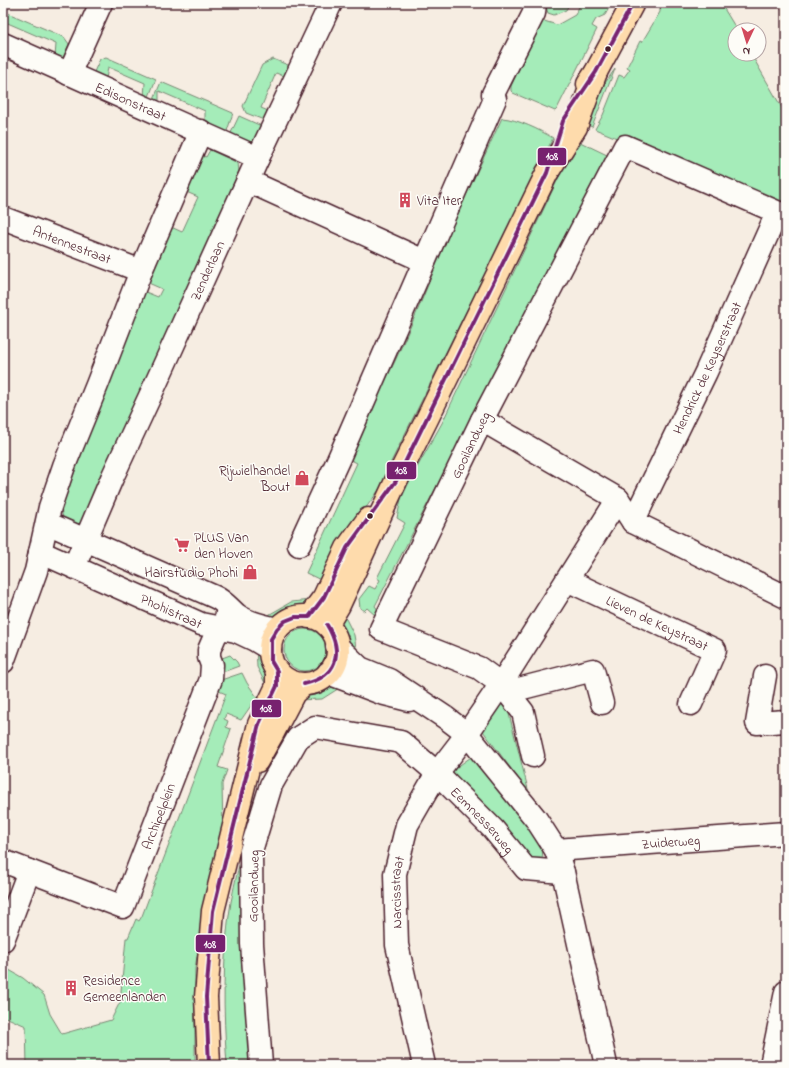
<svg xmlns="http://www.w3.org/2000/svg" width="789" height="1068" font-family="'Indie Flower',sans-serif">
<rect width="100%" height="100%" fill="#f6ede2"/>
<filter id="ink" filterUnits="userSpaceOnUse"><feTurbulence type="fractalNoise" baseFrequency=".025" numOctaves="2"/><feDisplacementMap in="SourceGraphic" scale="8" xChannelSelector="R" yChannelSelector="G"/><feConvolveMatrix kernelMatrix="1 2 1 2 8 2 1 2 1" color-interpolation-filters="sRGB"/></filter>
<g filter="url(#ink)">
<g fill="#a5ecb9" stroke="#788672">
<polygon points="547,3 570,3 566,10 554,15 548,13 546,7"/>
<polygon points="581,3 612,3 605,15 596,19 592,26 597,29 557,109 555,111 513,93 511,91 511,86 541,20 557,25 575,15"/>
<polygon points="660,3 724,3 723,7 737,30 735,30 735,54 751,54 786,115 786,211 733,186 595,129 603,115 619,75 624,77 630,69 627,67 640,41 642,42 660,12"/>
<polygon points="3,11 64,37 69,44 62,60 55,57 56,44 3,21"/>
<polygon points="106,57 156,79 148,99 144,97 145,83 108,67 106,79 93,74 100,59"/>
<polygon points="273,59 293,67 288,78 276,73 261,108 273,113 269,122 246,113 243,106 262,65"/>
<polygon points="615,69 592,127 588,125 600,90"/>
<polygon points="161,82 233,113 226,134 205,124 205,111 159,91 159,100 155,102 153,101"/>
<polygon points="239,116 266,128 261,140 248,143 230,135"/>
<path d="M 502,118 C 517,119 540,130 553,138 L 389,466 C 387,485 366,505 356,522 C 345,541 337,563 327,583 L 306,573 L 357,463 L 347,458 L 395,361 L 416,314 L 456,217 Z"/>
<polygon points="578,141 607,155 375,606 379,611 376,616 367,608 364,611 360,608 359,599 369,586 375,589 380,580 377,578 405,523 397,518 402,494 442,423 565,164"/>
<polygon points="210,150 238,163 239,171 185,296 85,522 73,525 63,519 61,508 143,291 158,297 162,289 144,281 169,226 182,232 198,197 184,191 200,154 206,157"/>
<polygon points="311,600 310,607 281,618 265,617 291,602"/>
<path d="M 343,613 L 354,635 L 358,659 C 347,643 338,634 343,613 Z"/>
<circle cx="305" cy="650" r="21"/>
<path d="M 256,646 C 270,662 270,667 267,687 L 257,667 Z"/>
<polygon points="230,655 237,662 239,666 220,673 217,660"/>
<polygon points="242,673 247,683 257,697 241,720 226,714 224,719 228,721 226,727 231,729 218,767 227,770 222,784 223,830 201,931 195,969 195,1065 27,1065 26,1026 3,1016 3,971 4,967 23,978 44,995 50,1014 62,1034 111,1020 120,1002 126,938 128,938 136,919 139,921 142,916 226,694 214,689 221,680"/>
<polygon points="334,684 344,685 322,699 297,700 306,692 317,691"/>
<polygon points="505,698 529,793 483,731"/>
<polygon points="474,755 536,835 542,846 543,861 531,862 450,772"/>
<path d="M 246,839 L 254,1065 L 227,1065 C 223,1012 222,955 231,902 C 235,881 240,860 246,839 Z"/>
</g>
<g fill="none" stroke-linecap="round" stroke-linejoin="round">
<g stroke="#4a1f2b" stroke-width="25">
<g id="minor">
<path id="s1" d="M 3,44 L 258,158"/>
<polyline points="69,74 101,3"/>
<polyline points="248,181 424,261"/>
<path id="s2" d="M 3,218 L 141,271"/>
<polyline points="482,420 618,499 633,522 786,597"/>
<path id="s3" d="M 633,522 L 706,372 L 777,213"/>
<path d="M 47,523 L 215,597 C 224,601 230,609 237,615 C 248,623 264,626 277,629"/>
<polyline points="299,545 339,458 495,99 493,94 534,13 535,3"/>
<path id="s4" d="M 40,552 L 201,624 L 236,631 L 255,640 L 270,649"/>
<path id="s5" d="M 74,567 L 112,478 L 157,381 L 258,158 L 331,3"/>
<path id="s6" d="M 567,580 L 715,650 L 691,704"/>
<polyline points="337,646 360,668 389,680 446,718 467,734 536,819 556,850 563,872 606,1065"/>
<polyline points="3,662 36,571 50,507 64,466 97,385 141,271 201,131"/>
<polyline points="328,673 381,693 409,700"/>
<polyline points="765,676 757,723 786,721"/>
<polyline points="507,692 593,670 602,703"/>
<path id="s7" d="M 533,756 L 523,712 L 501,684 L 479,668 L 381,629 L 482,420 L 625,146 L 786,216"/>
<path id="s8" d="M 556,850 L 786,833"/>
<path id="s9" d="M 3,861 L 123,907 L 211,679 L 212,665 L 209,657 L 209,650 L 215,636 L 226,619 L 228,607"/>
<polyline points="3,940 29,871"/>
<path id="s10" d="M 261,1065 L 252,944 L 251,851 L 271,785 L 298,738 L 315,727 L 401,742 L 437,773 L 493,829 L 526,869 L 563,872"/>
<path id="s11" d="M 424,1065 L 397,945 L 395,874 L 407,825 L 437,773 L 467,734 L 501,684 L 618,499"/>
<polyline points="771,1065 786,992"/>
</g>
</g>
<g stroke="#4a1f2b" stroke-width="25">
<g id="major">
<polyline points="588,84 596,72 633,3"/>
<circle cx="304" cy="650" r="34"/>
<polyline points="309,617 324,597 347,548 368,519"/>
<polyline points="327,625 339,605 396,481 427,419 547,173 576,127 596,72"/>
<polyline points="257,761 274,731 294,693 304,684"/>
<polyline points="209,1065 206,997 213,911 259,724 277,686 277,671"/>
</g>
</g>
<use href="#minor" stroke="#fdfcf7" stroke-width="22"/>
<use href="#major" stroke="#fedbac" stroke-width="22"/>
<g stroke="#fdfcf7" stroke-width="7">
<g id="bus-1">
<polyline points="309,617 324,597 347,548 396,481 547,173 563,121 596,72 633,3"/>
<path d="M 304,684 C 337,677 344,653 327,625"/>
<polyline points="209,1065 206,997 213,911 259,724 277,686 277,671 271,661 271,639 277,629 285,621 295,617 309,617"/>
</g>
</g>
<use href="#bus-1" stroke="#77216f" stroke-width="4"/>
</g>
</g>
<defs>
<g id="building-bare" transform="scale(1.2)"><path d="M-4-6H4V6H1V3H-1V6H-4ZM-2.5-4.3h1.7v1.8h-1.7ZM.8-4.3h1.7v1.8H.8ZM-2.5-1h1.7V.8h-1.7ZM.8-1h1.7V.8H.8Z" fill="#d1495b" stroke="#fdfcf7" stroke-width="2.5" paint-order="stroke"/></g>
<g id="shop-bare" transform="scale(1.2)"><path d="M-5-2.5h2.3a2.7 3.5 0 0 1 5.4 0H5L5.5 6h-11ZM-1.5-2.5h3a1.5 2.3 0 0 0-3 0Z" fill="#d1495b" stroke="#fdfcf7" stroke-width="2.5" paint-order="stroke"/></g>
<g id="supermarket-bare" transform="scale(1.2)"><path d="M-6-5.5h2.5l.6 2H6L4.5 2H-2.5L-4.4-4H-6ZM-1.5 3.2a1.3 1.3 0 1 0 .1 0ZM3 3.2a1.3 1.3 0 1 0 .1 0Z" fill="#d1495b" stroke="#fdfcf7" stroke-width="2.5" paint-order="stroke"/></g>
</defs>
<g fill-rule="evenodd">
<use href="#building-bare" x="405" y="200"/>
<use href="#shop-bare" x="302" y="478"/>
<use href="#supermarket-bare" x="182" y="545"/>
<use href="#shop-bare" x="250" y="572"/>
<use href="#building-bare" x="71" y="988"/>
</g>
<g fill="#4a1f2b" stroke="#fdfcf7" stroke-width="1.5">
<circle cx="608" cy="49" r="3.5"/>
<circle cx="370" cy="516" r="3.5"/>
</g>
<g text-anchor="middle" stroke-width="3" stroke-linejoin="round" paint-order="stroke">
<g font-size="14" fill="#4a1f2b" stroke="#fdfcf7">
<text dy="5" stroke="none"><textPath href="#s1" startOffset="140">Edisonstraat</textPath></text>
<text dy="5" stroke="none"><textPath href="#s2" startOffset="74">Antennestraat</textPath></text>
<text dy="5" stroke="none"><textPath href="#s5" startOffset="325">Zenderlaan</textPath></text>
<text dy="5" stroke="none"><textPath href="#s3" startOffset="171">Hendrick de Keyserstraat</textPath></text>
<text dy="5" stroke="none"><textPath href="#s7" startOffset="418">Gooilandweg</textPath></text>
<text dy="5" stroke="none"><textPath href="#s4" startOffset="144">Phohistraat</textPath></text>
<text dy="5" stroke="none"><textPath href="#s6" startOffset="100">Lieven de Keystraat</textPath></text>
<text dy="5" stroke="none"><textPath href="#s9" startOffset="226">Archipelplein</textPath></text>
<text dy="5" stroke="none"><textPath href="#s10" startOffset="558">Eemnesserweg</textPath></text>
<text dy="5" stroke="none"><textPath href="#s8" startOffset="115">Zuiderweg</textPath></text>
<text transform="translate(253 886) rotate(-89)" y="5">Gooilandweg</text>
<text dy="5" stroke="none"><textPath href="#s11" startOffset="176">Narcisstraat</textPath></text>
</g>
<g font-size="14" fill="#4a1f2b" stroke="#fdfcf7" text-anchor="start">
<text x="417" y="205">Vita Iter</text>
<text x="290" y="475" text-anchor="end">Rijwielhandel<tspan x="290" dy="16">Bout</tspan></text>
<text x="194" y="542">PLUS Van<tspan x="194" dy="16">den Hoven</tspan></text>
<text x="238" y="577" text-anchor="end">Hairstudio Phohi</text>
<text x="83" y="985">Residence<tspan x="83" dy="16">Gemeenlanden</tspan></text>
</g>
</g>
<g stroke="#fdfcf7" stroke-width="1.5">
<rect x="537" y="147" width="30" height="19" rx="4" fill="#77216f"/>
<rect x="386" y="461" width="31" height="19" rx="4" fill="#77216f"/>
<rect x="251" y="699" width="31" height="19" rx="4" fill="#77216f"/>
<rect x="195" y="934" width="31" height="19" rx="4" fill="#77216f"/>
</g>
<g font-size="11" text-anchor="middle" font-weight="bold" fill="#fff">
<text x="552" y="160">108</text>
<text x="401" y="474">108</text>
<text x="266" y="712">108</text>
<text x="210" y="948">108</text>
</g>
<rect width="789" height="1068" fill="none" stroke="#fdfcf7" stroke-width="16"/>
<rect x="8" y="8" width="773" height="1052" fill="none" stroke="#4a1f2b" stroke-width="1.5" filter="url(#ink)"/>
<g transform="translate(747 42) rotate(184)"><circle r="19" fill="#fdfcf7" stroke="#b5a4a5"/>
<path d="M0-3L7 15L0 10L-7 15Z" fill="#d1495b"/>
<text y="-6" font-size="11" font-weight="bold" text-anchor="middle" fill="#4a1f2b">N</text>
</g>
</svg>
